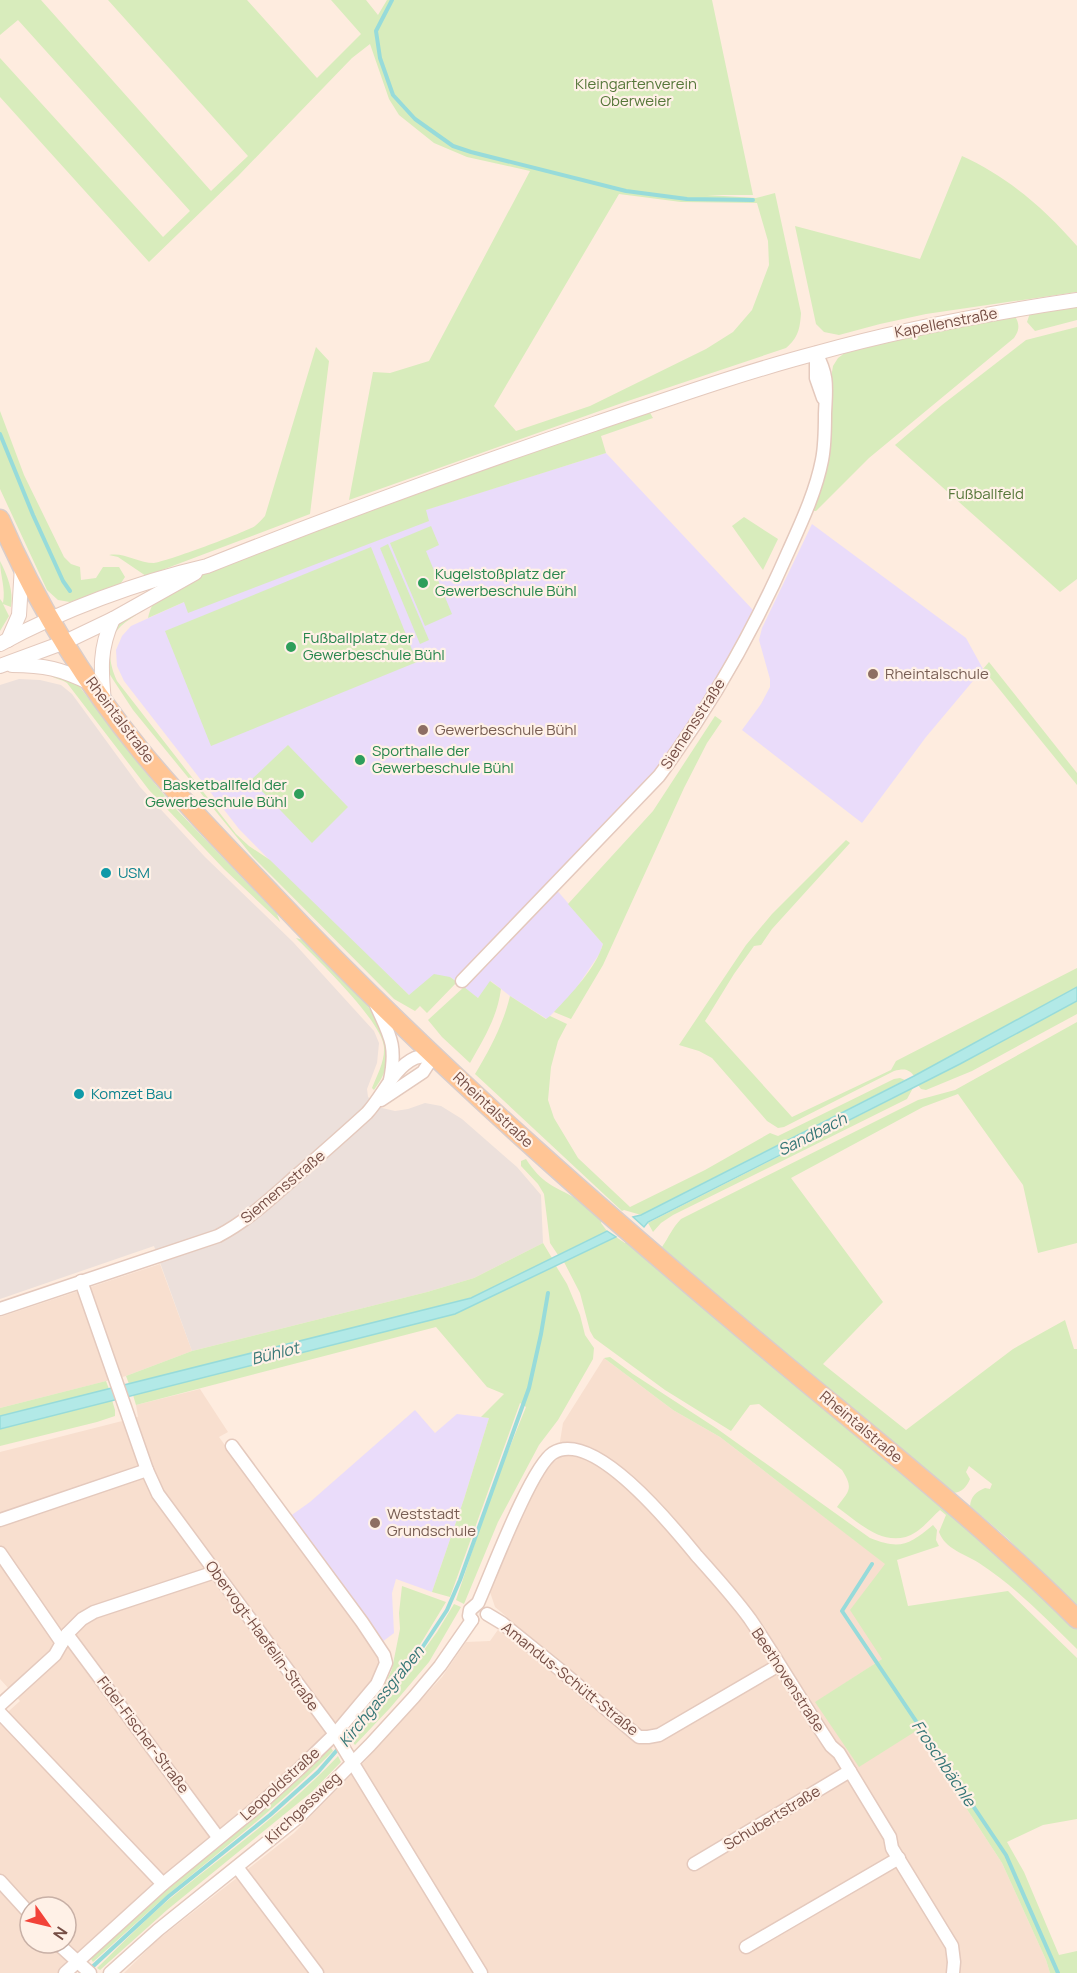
<svg xmlns="http://www.w3.org/2000/svg" width="1077" height="1973" font-family="Manrope,sans-serif">
<rect width="100%" height="100%" fill="#feecdf"/>
<g fill="#f8dfcf" fill-rule="evenodd">
<polygon points="160,1264 192,1351 126,1376 0,1408 0,1317"/>
<polygon points="604,1358 673,1410 720,1437 886,1564 882,1659 816,1702 916,1731 1002,1863 1046,1960 1050,1973 124,1973 155,1942 294,1833 366,1760 442,1677 466,1642 490,1641 507,1617 495,1607 490,1592 526,1501 547,1465 557,1460 563,1423"/>
<path d="M 200,1389 L 228,1432 L 219,1437 L 377,1653 L 381,1665 L 377,1676 L 322,1740 L 227,1824 L 151,1887 L 58,1973 L 0,1973 L 0,1719 L 20,1701 L 0,1679 L 0,1452 L 138,1417 L 136,1405 ZM 30,1907 L 66,1907 L 66,1943 L 30,1943 Z"/>
</g>
<polygon fill="#ece0db" points="19,679 40,680 61,685 72,694 140,787 205,857 293,942 374,1031 379,1043 377,1063 367,1089 368,1097 382,1108 395,1111 408,1109 425,1103 441,1106 462,1119 517,1167 541,1195 543,1243 474,1278 427,1292 192,1351 154,1246 0,1299 0,685"/>
<g fill="#eadcfa">
<polygon points="606,453 753,610 703,703 666,757 647,781 549,881 603,944 600,953 573,993 547,1019 510,996 491,981 478,998 450,977 409,995 306,897 239,829 124,681 117,666 116,650 122,636 131,626 184,602 425,510"/>
<polygon points="812,524 966,638 983,669 926,737 862,823 742,730 761,704 770,687 770,679 759,640 762,628"/>
<polygon points="415,1410 435,1433 457,1414 489,1418 464,1499 432,1592 396,1579 392,1593 394,1633 382,1642 289,1517 310,1502"/>
</g>
<g fill="#d8ecbc" fill-rule="evenodd">
<path d="M 0,0 L 41,0 L 211,191 L 248,156 L 108,0 L 247,0 L 317,78 L 361,34 L 331,0 L 366,0 L 378,15 L 387,0 L 712,0 L 753,195 L 707,195 L 756,198 L 775,193 L 801,313 C 800,329 798,338 786,348 L 622,403 L 349,500 L 373,372 L 390,373 L 429,361 L 530,171 L 467,157 L 434,143 L 399,115 L 389,99 L 370,44 L 352,58 L 238,176 L 149,262 L 0,97 L 0,58 L 163,237 L 190,211 L 18,20 L 0,35 ZM 619,194 L 681,202 L 757,203 L 768,241 L 769,265 L 752,310 L 733,332 L 706,349 L 590,406 L 516,431 L 494,406 Z"/>
<path d="M 962,156 C 1008,177 1044,208 1077,246 L 1077,292 L 926,314 L 880,324 L 839,335 L 824,332 L 816,324 L 795,226 L 920,259 Z"/>
<polygon points="1077,304 1077,320 1035,331 1027,322 1030,313"/>
<path d="M 1013,314 C 1020,322 1020,330 1014,338 L 869,458 L 816,511 L 812,511 L 831,435 L 831,378 L 833,366 L 838,358 L 846,352 Z"/>
<polygon points="1077,327 1077,579 1060,592 895,445 942,405 1026,340"/>
<path d="M 316,347 L 329,361 L 310,514 L 146,576 L 118,557 L 109,555 C 124,552 138,563 154,563 C 165,562 246,532 255,526 C 259,523 262,519 265,516 Z"/>
<polygon points="0,411 24,475 64,557 71,564 80,567 81,580 96,578 103,567 119,567 125,577 119,586 70,602 58,600 47,590 0,489"/>
<path d="M 649,411 L 653,418 L 601,436 L 606,453 L 426,510 L 429,521 L 188,613 L 184,602 L 148,618 C 150,610 152,603 158,598 C 175,583 223,567 245,557 C 376,500 514,457 649,411 Z"/>
<polygon points="744,517 778,539 763,570 732,526"/>
<polygon points="431,526 439,545 426,551 452,614 425,626 390,543"/>
<polygon points="388,544 429,640 420,644 380,548"/>
<polygon points="371,547 417,662 211,746 165,631"/>
<path d="M 0,561 C 7,575 14,591 11,607 L 3,604 L 9,616 L 0,631 L 0,599 L 3,603 C 6,589 0,575 0,561 Z"/>
<path d="M 141,611 C 135,617 127,620 121,626 C 105,641 109,664 117,681 L 236,834 L 249,846 L 270,860 L 409,995 L 434,974 L 450,977 L 457,982 L 427,1013 L 420,1006 L 415,1011 L 394,999 L 253,857 L 133,710 L 112,678 L 106,668 L 111,631 L 117,621 Z"/>
<polygon points="989,662 1077,773 1077,785 983,669"/>
<path d="M 48,673 L 65,676 L 79,686 L 141,767 L 176,809 L 277,914 L 280,922 L 224,869 L 149,790 L 67,683 C 62,679 52,679 48,673 Z"/>
<path d="M 715,716 L 722,721 L 707,743 L 684,788 L 603,965 L 571,1019 L 554,1012 C 571,994 596,968 603,944 L 568,904 L 653,811 Z"/>
<polygon points="288,745 348,807 312,843 251,780"/>
<path d="M 846,840 L 850,843 L 772,929 L 761,945 L 754,946 L 734,974 L 705,1021 L 792,1117 L 891,1070 L 896,1061 L 1077,968 L 1077,987 L 914,1076 C 908,1068 903,1069 894,1071 L 784,1127 L 778,1128 L 767,1121 L 712,1058 L 699,1051 L 679,1045 L 746,945 L 772,914 Z"/>
<path d="M 296,938 L 304,940 C 326,963 373,1005 385,1032 C 387,1036 386,1041 387,1046 C 388,1066 386,1073 374,1090 L 372,1088 C 377,1075 385,1061 384,1047 C 382,1021 316,958 296,938 Z"/>
<path d="M 490,981 L 501,989 C 497,1018 484,1038 470,1063 L 442,1037 L 428,1020 L 464,987 L 478,998 Z"/>
<path d="M 510,996 L 546,1019 L 550,1016 L 567,1024 L 558,1041 L 551,1067 L 548,1100 L 554,1118 L 578,1158 L 630,1207 L 705,1170 L 770,1133 L 778,1136 L 894,1079 L 900,1078 L 905,1080 L 641,1215 L 624,1210 L 622,1211 L 475,1074 C 490,1049 503,1025 510,996 Z"/>
<polygon points="1077,1001 1077,1014 972,1071 926,1090 921,1089 918,1085"/>
<path d="M 1077,1022 L 1077,1243 L 1038,1253 L 1023,1185 L 958,1094 L 923,1107 L 791,1178 L 883,1302 L 823,1364 L 906,1430 L 1013,1349 L 1065,1320 L 1074,1349 L 1077,1349 L 1077,1606 L 1006,1537 L 970,1506 C 971,1496 976,1492 985,1488 L 990,1489 L 992,1484 L 969,1466 L 966,1472 L 970,1479 C 966,1488 962,1492 953,1493 L 745,1319 L 662,1247 C 669,1237 672,1228 681,1219 L 918,1100 L 955,1090 Z"/>
<polygon points="913,1088 907,1099 673,1215 661,1223 653,1232 648,1223"/>
<path d="M 526,1159 C 542,1184 554,1186 577,1199 C 586,1205 594,1213 602,1220 L 601,1223 L 607,1231 L 558,1255 L 550,1243 L 544,1194 L 538,1184 L 521,1166 L 521,1161 Z"/>
<path d="M 616,1237 L 625,1243 L 628,1241 L 942,1506 L 1037,1588 L 1077,1628 L 1077,1649 C 1046,1619 1016,1587 979,1563 C 965,1554 945,1549 939,1532 L 946,1515 L 940,1510 C 932,1517 925,1526 916,1532 C 887,1551 859,1523 837,1507 C 849,1491 854,1489 842,1470 L 759,1404 L 750,1405 L 731,1431 L 665,1390 L 594,1338 L 590,1331 L 580,1293 L 564,1262 Z"/>
<polygon points="543,1243 552,1258 471,1298 129,1384 126,1376 192,1351 427,1292 474,1278"/>
<polygon points="556,1266 567,1284 580,1315 585,1335 594,1348 593,1359 558,1420 539,1445 498,1522 464,1604 456,1600 494,1486 526,1407 520,1403 450,1597 432,1592 464,1499 489,1418 481,1417 504,1394 487,1387 436,1327 136,1405 133,1395 455,1314"/>
<path d="M 610,1357 L 633,1374 L 716,1428 L 870,1538 C 900,1550 909,1545 933,1525 L 937,1530 L 936,1540 L 939,1546 L 897,1560 L 908,1606 L 1008,1591 L 1077,1658 L 1077,1819 L 1043,1825 L 1007,1842 L 1024,1872 L 1059,1955 L 1077,1951 L 1077,1973 L 1050,1973 L 1046,1960 L 1002,1863 L 916,1731 L 859,1767 L 815,1702 L 882,1659 L 850,1610 L 885,1564 L 720,1437 L 673,1410 L 604,1358 Z"/>
<polygon points="106,1381 109,1389 0,1416 0,1408"/>
<polygon points="112,1400 115,1410 115,1416 97,1422 0,1446 0,1429"/>
<polygon points="402,1586 446,1602 410,1661 347,1733 345,1731 387,1680 392,1669 400,1629 399,1613"/>
<polygon points="454,1604 461,1607 429,1662 390,1708 355,1745 352,1741 400,1683 437,1632"/>
<path d="M 330,1746 L 333,1751 C 283,1803 226,1846 171,1892 C 145,1914 119,1939 93,1962 L 91,1959 L 166,1888 L 263,1811 Z"/>
<path d="M 338,1756 L 341,1762 L 313,1791 L 167,1910 L 100,1970 L 97,1968 C 123,1943 149,1915 177,1893 C 232,1849 289,1808 338,1756 Z"/>
</g>
<g fill="#b2e9e7" stroke="#97dbda" stroke-width="1.5">
<polygon points="1077,987 1077,1001 960,1064 648,1222 644,1227 633,1217 641,1215 914,1076"/>
<polygon points="607,1231 616,1237 455,1314 0,1429 0,1416 471,1298"/>
</g>
<g fill="none" stroke-linecap="round" stroke-linejoin="round">
<g stroke="#97dbda" stroke-width="4">
<polyline points="392,0 376,31 380,58 393,95 415,119 453,146 471,152 626,191 687,199 753,200"/>
<polyline points="0,434 33,515 63,581 70,591"/>
<polyline points="872,1564 842,1611 1006,1855 1058,1973"/>
<polyline points="89,1970 169,1896 270,1815 318,1772 410,1666 447,1610 460,1580 529,1388 541,1334 548,1293"/>
</g>
<g stroke="#e4c9bd" stroke-width="15">
<g id="minor">
<polyline points="816,357 816,378 823,398"/>
<path d="M 462,981 L 659,776 C 711,706 754,630 789,550 C 802,521 816,491 822,460 C 825,445 825,430 825,414 C 826,388 829,377 816,353"/>
<path d="M 376,1005 C 390,1036 397,1045 390,1080"/>
<polyline points="381,1100 423,1072 434,1055"/>
<polyline points="81,1281 147,1470 158,1494 335,1734 481,1973"/>
<path d="M 0,1309 L 218,1236 C 247,1221 270,1199 295,1177 C 319,1156 343,1135 367,1113 C 383,1096 393,1068 415,1058 C 421,1056 428,1056 434,1055"/>
<polyline points="0,1520 147,1470"/>
<polyline points="0,1553 62,1643"/>
<polyline points="487,1614 502,1623 559,1669 639,1737 648,1737 659,1735 779,1665"/>
<path d="M 472,1620 L 469,1616 L 470,1610 L 478,1603 C 491,1574 531,1467 553,1453 C 594,1428 674,1528 697,1556 C 715,1576 734,1597 750,1619 C 778,1660 803,1704 831,1746 L 839,1753 L 890,1837 L 892,1848 L 952,1946 L 954,1962 L 953,1973"/>
<polyline points="67,1634 218,1837"/>
<polyline points="0,1705 55,1655 67,1634 82,1619 94,1612 215,1572"/>
<polyline points="0,1713 163,1884"/>
<polyline points="694,1864 850,1771"/>
<polyline points="237,1867 317,1973"/>
<polyline points="0,1881 30,1914"/>
<polyline points="57,1943 90,1973"/>
<polyline points="746,1947 899,1858"/>
<polyline points="65,1973 163,1884 257,1807 299,1769 335,1734 377,1684 386,1663 384,1655 362,1622 232,1446"/>
<polyline points="110,1973 158,1930 301,1815 370,1745 414,1697 440,1666 472,1620"/>
</g>
</g>
<g stroke="#e4c9bd" stroke-width="16">
<g id="tertiary">
<polyline points="8,640 19,615 22,566"/>
<path d="M 0,644 C 62,610 138,582 207,566 C 335,515 464,468 594,424 C 668,399 741,373 817,353 C 902,329 989,313 1077,300"/>
<path d="M 12,665 C 45,665 61,669 90,683"/>
<polyline points="0,666 65,642 113,619 195,573"/>
<path d="M 104,702 C 101,670 99,649 113,619"/>
</g>
</g>
<g stroke="#d9cdcb" stroke-width="21">
<path id="primary" d="M 0,519 C 35,601 85,682 141,751 C 182,801 228,848 273,895 C 428,1059 598,1208 771,1353 C 875,1440 981,1523 1077,1619"/>
</g>
<use href="#minor" stroke="#fff" stroke-width="12"/>
<use href="#tertiary" stroke="#fff" stroke-width="14"/>
<use href="#primary" stroke="#ffc595" stroke-width="18"/>
</g>
<g fill="#2e9e5b" stroke="#fff1e7" stroke-width="2">
<circle cx="423" cy="583" r="6"/>
<circle cx="291" cy="647" r="6"/>
<circle cx="360" cy="760" r="6"/>
<circle cx="299" cy="794" r="6"/>
</g>
<g fill="#8d6e63" stroke="#fff1e7" stroke-width="2">
<circle cx="873" cy="674" r="6"/>
<circle cx="423" cy="730" r="6"/>
<circle cx="375" cy="1523" r="6"/>
</g>
<g fill="#0f9aa8" stroke="#fff1e7" stroke-width="2">
<circle cx="106" cy="873" r="6"/>
<circle cx="79" cy="1094" r="6"/>
</g>
<g text-anchor="middle" stroke-width="4.5" stroke-linejoin="round" paint-order="stroke">
<g font-size="15" fill="#56773a" stroke="#fff1e7">
<text x="636" y="89">Kleingartenverein<tspan x="636" dy="17">Oberweier</tspan></text>
<text x="986" y="499">Fußballfeld</text>
</g>
<g font-size="15" fill="#764e45" stroke="#fff1e7">
<text transform="translate(946 323) rotate(-11)" y="5">Kapellenstraße</text>
<text transform="translate(120 720) rotate(53)" y="5">Rheintalstraße</text>
<text transform="translate(693 724) rotate(-57)" y="5">Siemensstraße</text>
<text transform="translate(493 1110) rotate(43)" y="5">Rheintalstraße</text>
<text transform="translate(283 1187) rotate(-40)" y="5">Siemensstraße</text>
<text transform="translate(861 1427) rotate(40)" y="5">Rheintalstraße</text>
<text transform="translate(262 1636) rotate(54)" y="5">Obervogt-Haefelin-Straße</text>
<text transform="translate(570 1679) rotate(39)" y="5">Amandus-Schütt-Straße</text>
<text transform="translate(788 1680) rotate(57)" y="5">Beethovenstraße</text>
<text transform="translate(143 1735) rotate(53)" y="5">Fidel-Fischer-Straße</text>
<text transform="translate(280 1784) rotate(-42)" y="5">Leopoldstraße</text>
<text transform="translate(303 1808) rotate(-43)" y="5">Kirchgassweg</text>
<text transform="translate(772 1818) rotate(-31)" y="5">Schubertstraße</text>
</g>
<g font-size="15" fill="#27864d" stroke="#fff1e7" text-anchor="start">
<text x="435" y="579">Kugelstoßplatz der<tspan x="435" dy="17">Gewerbeschule Bühl</tspan></text>
<text x="303" y="643">Fußballplatz der<tspan x="303" dy="17">Gewerbeschule Bühl</tspan></text>
<text x="372" y="756">Sporthalle der<tspan x="372" dy="17">Gewerbeschule Bühl</tspan></text>
<text x="287" y="790" text-anchor="end">Basketballfeld der<tspan x="287" dy="17">Gewerbeschule Bühl</tspan></text>
</g>
<g font-size="15" fill="#785e54" stroke="#fff1e7" text-anchor="start">
<text x="885" y="679">Rheintalschule</text>
<text x="435" y="735">Gewerbeschule Bühl</text>
<text x="387" y="1519">Weststadt<tspan x="387" dy="17">Grundschule</tspan></text>
</g>
<g font-size="15" fill="#0d838f" stroke="#fff1e7" text-anchor="start">
<text x="118" y="878">USM</text>
<text x="91" y="1099">Komzet Bau</text>
</g>
<g font-size="16" font-style="italic" fill="#357676" stroke="#fff1e7">
<text transform="translate(812 1134) rotate(-27)" y="6">Sandbach</text>
<text transform="translate(275 1353) rotate(-14)" y="6">Bühlot</text>
<text transform="translate(381 1696) rotate(-51)" y="6">Kirchgassgraben</text>
<text transform="translate(944 1763) rotate(56)" y="6">Froschbächle</text>
</g>
</g>
<g transform="translate(48 1925) rotate(124)"><circle r="28" fill="#fff1e7" stroke="#c8b0a6" stroke-width="1.5"/>
<path d="M0-4.5L10 22L0 15L-10 22Z" fill="#f24339"/>
<text y="-9" font-size="16" font-weight="bold" text-anchor="middle" fill="#764e45">N</text>
</g>
</svg>
